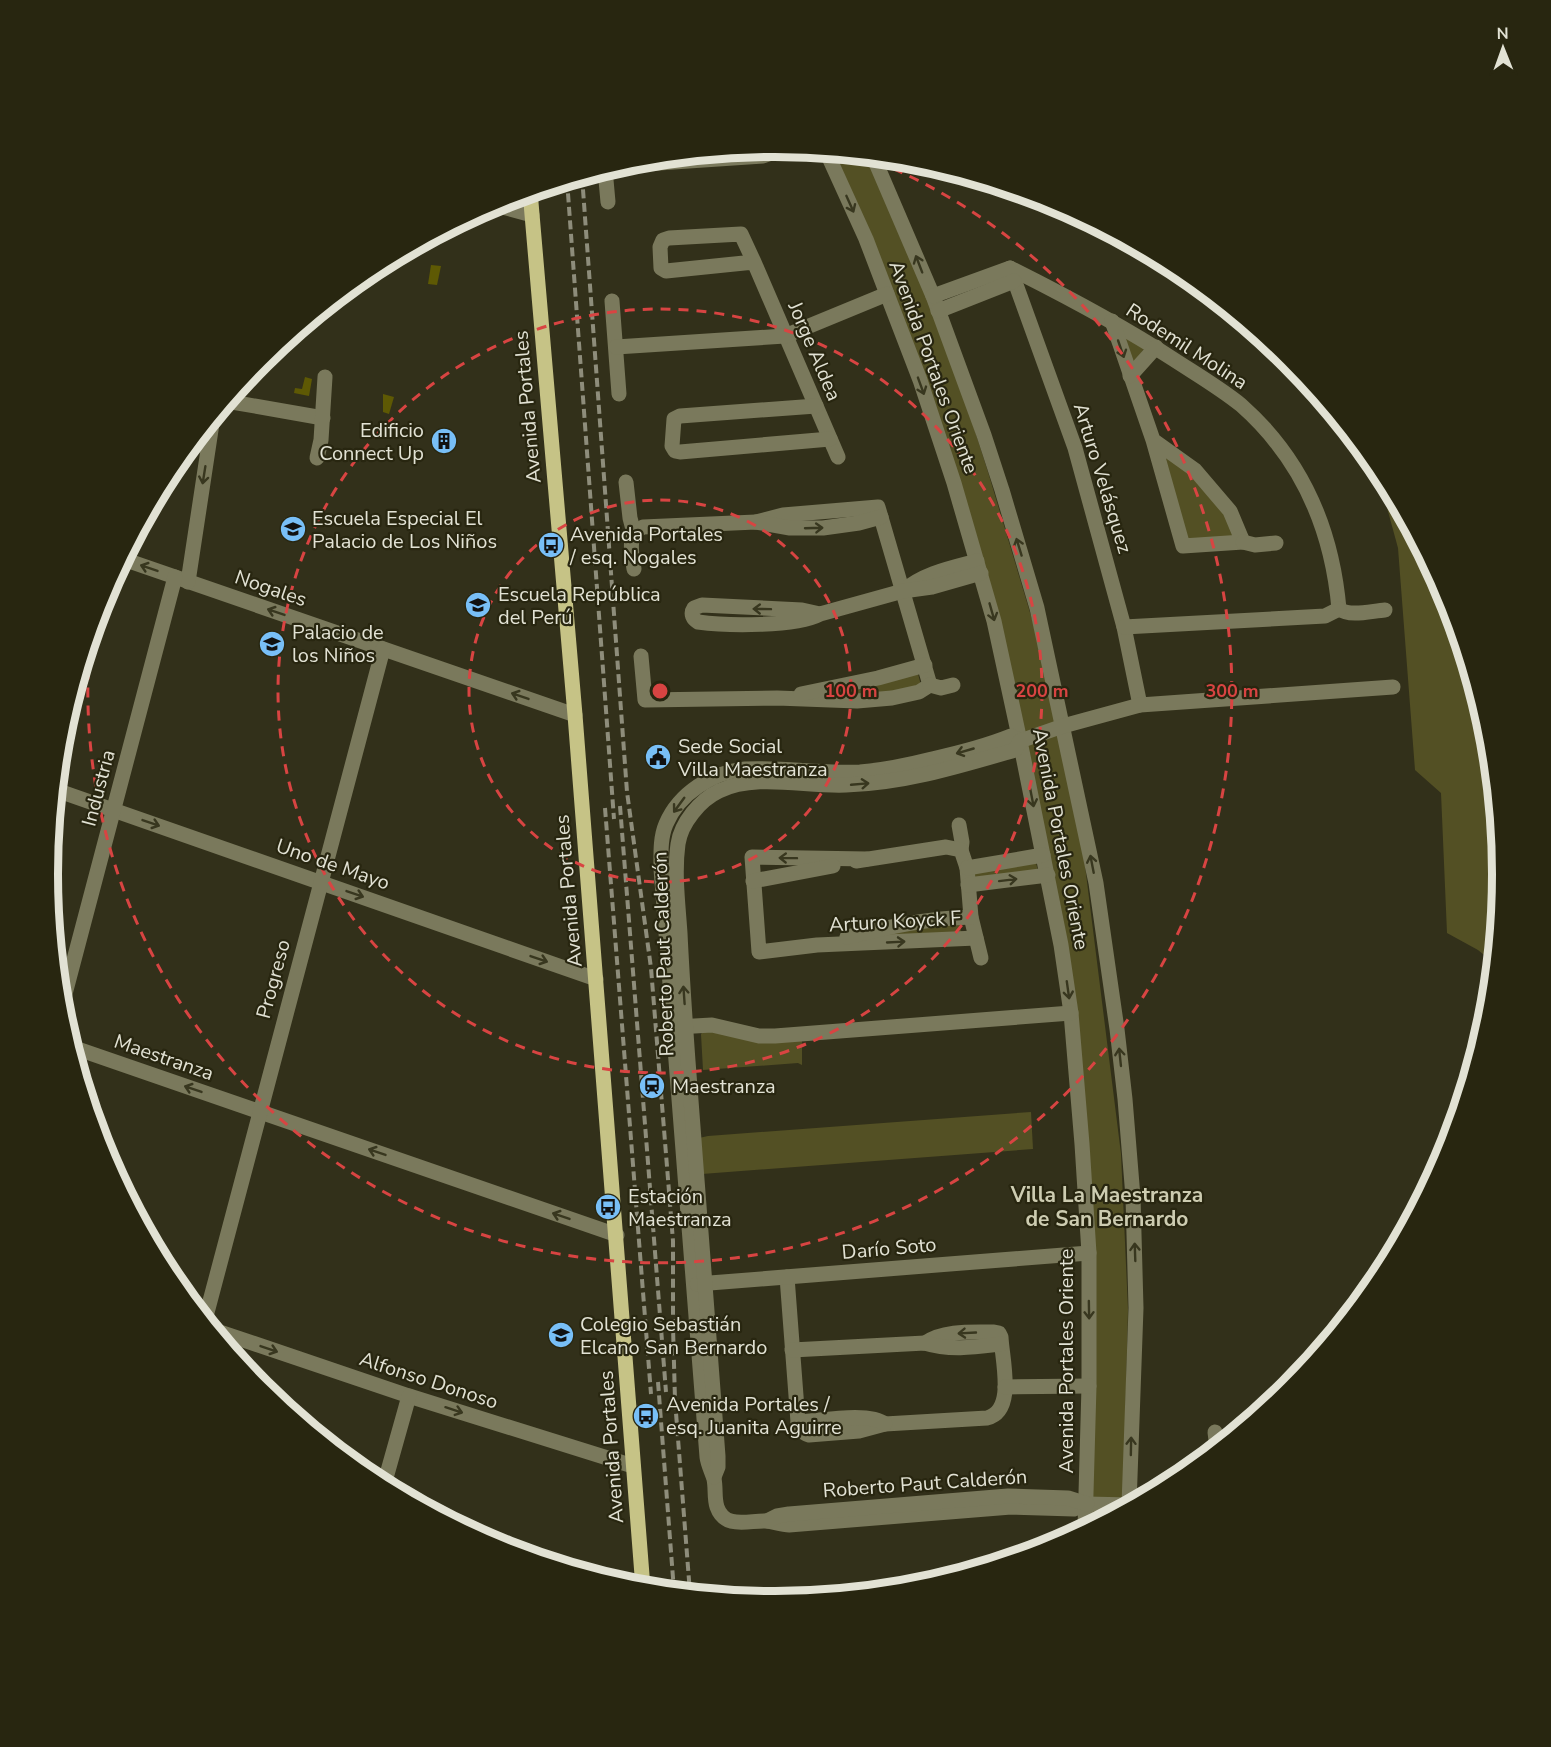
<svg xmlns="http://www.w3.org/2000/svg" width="1551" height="1747" font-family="'Nunito Sans',sans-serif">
<rect width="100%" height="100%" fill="#32301a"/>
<g fill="#535024">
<polygon points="828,151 870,155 897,218 969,412 988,472 1049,676 1081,834 1121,1154 1128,1309 1123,1509 1087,1528 1094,1422 1062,933 950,461"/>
<polygon points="1120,333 1144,349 1131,366"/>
<polygon points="1356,439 1381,470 1448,595 1489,732 1503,874 1494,963 1478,950 1447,933 1441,793 1415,770 1398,548 1386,504 1368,461"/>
<polygon points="1162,453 1189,471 1224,511 1236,536 1188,539"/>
<polygon points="918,674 922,689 817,701"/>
<polygon points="1036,863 1038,871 975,881 974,872"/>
<polygon points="960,921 961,933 872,937"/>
<polygon points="705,1030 802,1039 802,1065 798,1063 703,1070 701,1034"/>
<polygon points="1031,1112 1033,1149 702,1174 699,1138 708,1136"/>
</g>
<g fill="#5e5904">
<polygon points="431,265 441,266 437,285 428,284"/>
<polygon points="305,377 312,379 309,396 294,393 295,388 302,389"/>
<polygon points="383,394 394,397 389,414 383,412"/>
</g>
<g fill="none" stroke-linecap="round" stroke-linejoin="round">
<g stroke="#7a795c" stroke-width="15">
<polyline points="826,151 866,239 887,294 920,380 954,483 994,621 1020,741 1061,945 1071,1013 1082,1144 1089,1253 1089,1386 1085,1529"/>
<polyline points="873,156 933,296 984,435 1002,490 1037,608 1096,883 1117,1029 1125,1099 1133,1197 1136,1308 1129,1505"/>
<polyline points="614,166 763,156 788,147"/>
<polyline points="605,169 608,202"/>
<polyline points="492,204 532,215"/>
<polyline points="754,262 666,271 661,268 660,247 663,240 669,238 741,234 754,262 838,457"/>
<polyline points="1010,268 1075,448 1124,627 1140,705"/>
<path d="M 933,296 L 1010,268 C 1066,296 1121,325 1173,359 C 1196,374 1220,388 1241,405 C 1302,459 1332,529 1339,609"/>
<polyline points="612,301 619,394"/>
<polyline points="938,311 1014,281"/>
<polyline points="1112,321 1153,440 1183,546 1243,542 1230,511 1195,470 1153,440"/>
<polyline points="616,347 785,336 887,294"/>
<polyline points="1130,376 1156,347"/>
<polyline points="226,401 323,418"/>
<polyline points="816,406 680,416 674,419 672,446 675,451 680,452 830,439"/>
<polyline points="317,458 321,440 325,377"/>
<polyline points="626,482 630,518 634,533"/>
<polyline points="756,522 783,515 878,507 930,685"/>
<polyline points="1243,542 1255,545 1276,543"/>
<polyline points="123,559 575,715"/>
<path d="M 634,569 C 632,554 626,535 643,527 L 756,522 L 790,528 L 823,528 L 859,523 L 881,517"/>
<polyline points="188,582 213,417"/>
<path d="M 903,591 C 924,573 951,568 977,561"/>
<path d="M 1339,609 C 1350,617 1371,611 1385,610"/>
<path d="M 820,614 L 802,610 L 702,605 L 694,608 C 690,614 693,619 698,622 C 727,626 795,627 820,614 L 903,591 L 932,587 L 981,573"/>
<polyline points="1124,627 1325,616 1339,609"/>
<polyline points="641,656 645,700 777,698 857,701 892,698 919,692 930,685"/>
<polyline points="930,685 941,688 953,685"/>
<polyline points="801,694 878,678 925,665"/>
<path d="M 1020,741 L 1011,736 C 986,746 959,753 932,759 C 908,765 884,770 860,772 C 822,774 783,767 745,769 C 713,772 679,793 666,824 C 660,838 661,854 661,869 L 707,1457 C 708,1465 712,1472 714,1479 C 716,1488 714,1498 717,1507 C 725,1530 749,1520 767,1521 C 774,1522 782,1525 789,1525 L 1011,1507 L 1074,1509 L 1087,1504 L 1130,1505"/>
<polyline points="56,790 596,979"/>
<polyline points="959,825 962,842 961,850"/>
<polyline points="867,859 752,857 759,952 817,945 976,938"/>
<polyline points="856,861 946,847 961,850 967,868 971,917 981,958"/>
<polyline points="967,868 1043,855"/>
<polyline points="753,881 833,866"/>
<polyline points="968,885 1048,875"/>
<path d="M 847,937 C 888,927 929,918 971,917"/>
<polyline points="61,1009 175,577"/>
<polyline points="677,1027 712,1025 759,1036 775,1036 1071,1013"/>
<polyline points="72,1047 617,1235"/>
<path d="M 787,1277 L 798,1422 C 800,1429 802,1433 809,1435 L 859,1431 L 885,1424 L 987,1418 C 1016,1411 1002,1360 1001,1337 L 999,1333 L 994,1332 C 972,1332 943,1330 925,1343"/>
<polyline points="697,1284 1089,1253"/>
<polyline points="205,1320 383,649"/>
<polyline points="214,1330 409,1396 633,1466"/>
<path d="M 792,1350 L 925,1343 C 950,1351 976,1347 1001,1344"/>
<polyline points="1005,1387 1089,1386"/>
<path d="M 798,1422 C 819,1421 869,1411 885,1424"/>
<polyline points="1215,1432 1217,1448"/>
<path d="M 714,1477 L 718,1467 L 718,1456 C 708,1325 698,1193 688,1061 C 685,1019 682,976 680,933 C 678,904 674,873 678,844 C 681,823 700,800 719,791 C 756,773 806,787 846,785 C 905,783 960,766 1015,750 L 1020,741 L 1063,726 L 1140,705 L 1393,687"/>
<polyline points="384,1485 409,1396"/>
<polyline points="767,1521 777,1516 789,1514 1008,1496 1068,1498 1087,1504"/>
<polyline points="772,1601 811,1598"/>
</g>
<polyline stroke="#c6c386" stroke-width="15" points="530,191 575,715 643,1588"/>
<g stroke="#8e8d7b" stroke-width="4" stroke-dasharray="9 4.5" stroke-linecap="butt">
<polyline points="582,176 627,792 651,968 673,1241 673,1327 675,1400 690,1593"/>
<polyline points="567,180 614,819"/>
<polyline points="620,806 666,1392"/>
<polyline points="605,808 651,1394"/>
<polyline points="658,1382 674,1591"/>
</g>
</g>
<defs><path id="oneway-shaft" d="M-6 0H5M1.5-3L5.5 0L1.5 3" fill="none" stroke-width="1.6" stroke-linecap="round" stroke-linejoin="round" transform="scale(1.5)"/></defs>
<g stroke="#38371f">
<use href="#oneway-shaft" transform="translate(850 204) rotate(66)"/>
<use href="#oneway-shaft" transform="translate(919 264) rotate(-111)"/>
<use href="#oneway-shaft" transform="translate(1121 349) rotate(71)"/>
<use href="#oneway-shaft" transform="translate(921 386) rotate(70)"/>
<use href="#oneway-shaft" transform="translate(204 475) rotate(99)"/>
<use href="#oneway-shaft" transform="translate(814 528) rotate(-2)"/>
<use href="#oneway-shaft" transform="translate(1019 547) rotate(-107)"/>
<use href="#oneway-shaft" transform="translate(149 568) rotate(-161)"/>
<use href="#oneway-shaft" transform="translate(762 609) rotate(-179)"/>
<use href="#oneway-shaft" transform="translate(276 612) rotate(-161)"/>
<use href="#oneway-shaft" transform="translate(992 612) rotate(74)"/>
<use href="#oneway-shaft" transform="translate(520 696) rotate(-161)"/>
<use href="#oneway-shaft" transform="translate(965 751) rotate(164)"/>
<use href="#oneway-shaft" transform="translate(860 784) rotate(-5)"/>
<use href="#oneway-shaft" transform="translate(1032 798) rotate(79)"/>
<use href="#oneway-shaft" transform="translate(679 805) rotate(126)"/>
<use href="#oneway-shaft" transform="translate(151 823) rotate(19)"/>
<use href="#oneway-shaft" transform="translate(788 858) rotate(-179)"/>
<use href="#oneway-shaft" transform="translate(1092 864) rotate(-101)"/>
<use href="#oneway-shaft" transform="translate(1008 880) rotate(-7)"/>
<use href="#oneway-shaft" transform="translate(355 894) rotate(19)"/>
<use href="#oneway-shaft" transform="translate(896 942) rotate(-3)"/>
<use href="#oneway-shaft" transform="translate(539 959) rotate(19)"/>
<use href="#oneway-shaft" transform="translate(1068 990) rotate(82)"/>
<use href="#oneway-shaft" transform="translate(684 995) rotate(-94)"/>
<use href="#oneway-shaft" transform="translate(1120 1057) rotate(-96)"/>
<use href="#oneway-shaft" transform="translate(193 1089) rotate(-161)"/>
<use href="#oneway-shaft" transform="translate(377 1152) rotate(-161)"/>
<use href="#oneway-shaft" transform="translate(561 1216) rotate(-161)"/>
<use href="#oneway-shaft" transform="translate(1135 1252) rotate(-92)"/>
<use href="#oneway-shaft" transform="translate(1089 1310) rotate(89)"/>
<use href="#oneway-shaft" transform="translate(967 1333) rotate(177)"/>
<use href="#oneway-shaft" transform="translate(269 1349) rotate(19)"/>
<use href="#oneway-shaft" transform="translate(454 1410) rotate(18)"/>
<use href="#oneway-shaft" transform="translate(1131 1446) rotate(-89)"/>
</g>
<g fill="none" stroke="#d84442" stroke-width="3" stroke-dasharray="10 8">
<circle cx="660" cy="691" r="191"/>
<circle cx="660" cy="691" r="382"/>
<path d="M860 155A572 572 0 1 1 90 641"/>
</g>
<defs>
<g id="building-disc" transform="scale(1.35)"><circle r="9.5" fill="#78bff7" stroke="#282610"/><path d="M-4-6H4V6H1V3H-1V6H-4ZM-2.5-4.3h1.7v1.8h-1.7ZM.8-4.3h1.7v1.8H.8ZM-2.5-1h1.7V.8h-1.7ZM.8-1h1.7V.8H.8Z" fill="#111"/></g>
<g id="school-disc" transform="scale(1.35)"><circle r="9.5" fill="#78bff7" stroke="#282610"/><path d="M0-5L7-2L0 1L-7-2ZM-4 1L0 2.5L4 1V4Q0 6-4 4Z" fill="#111"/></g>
<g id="bus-disc" transform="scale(1.35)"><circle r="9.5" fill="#78bff7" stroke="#282610"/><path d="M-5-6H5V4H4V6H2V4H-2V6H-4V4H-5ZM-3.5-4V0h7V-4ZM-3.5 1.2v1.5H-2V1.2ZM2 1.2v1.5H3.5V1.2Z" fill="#111"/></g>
<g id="civic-disc" transform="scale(1.35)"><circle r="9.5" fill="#78bff7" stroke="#282610"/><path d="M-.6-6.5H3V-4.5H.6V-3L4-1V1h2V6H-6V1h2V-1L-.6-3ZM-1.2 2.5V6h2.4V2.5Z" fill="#111"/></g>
<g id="station-disc" transform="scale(1.35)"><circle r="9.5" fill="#78bff7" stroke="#282610"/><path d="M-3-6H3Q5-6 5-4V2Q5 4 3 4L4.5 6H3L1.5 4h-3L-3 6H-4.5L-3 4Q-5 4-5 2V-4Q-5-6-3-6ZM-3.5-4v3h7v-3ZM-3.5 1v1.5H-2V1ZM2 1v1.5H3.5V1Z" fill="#111"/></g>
</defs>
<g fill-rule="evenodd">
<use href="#building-disc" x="444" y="441"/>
<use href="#school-disc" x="293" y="529"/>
<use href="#bus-disc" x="551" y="545"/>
<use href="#school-disc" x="478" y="605"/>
<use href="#school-disc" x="272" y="644"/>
<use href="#civic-disc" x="658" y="757"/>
<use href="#station-disc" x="652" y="1086"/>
<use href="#bus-disc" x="608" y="1207"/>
<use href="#school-disc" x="561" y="1335"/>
<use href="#bus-disc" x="646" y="1416"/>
</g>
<g text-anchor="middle" stroke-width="4.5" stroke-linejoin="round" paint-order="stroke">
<g font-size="20" fill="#e2e2d4" stroke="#282610">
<text transform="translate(1187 346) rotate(33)" y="7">Rodemil Molina</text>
<text transform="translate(815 351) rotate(67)" y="7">Jorge Aldea</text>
<text transform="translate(934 367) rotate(70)" y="7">Avenida Portales Oriente</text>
<text transform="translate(527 407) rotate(-95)" y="7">Avenida Portales</text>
<text transform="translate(1103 478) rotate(73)" y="7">Arturo Velásquez</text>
<text transform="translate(271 588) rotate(19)" y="7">Nogales</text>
<text transform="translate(98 788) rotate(-75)" y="7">Industria</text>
<text transform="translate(1061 839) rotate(79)" y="7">Avenida Portales Oriente</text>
<text transform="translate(333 864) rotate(19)" y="7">Uno de Mayo</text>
<text transform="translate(568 891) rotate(-95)" y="7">Avenida Portales</text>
<text transform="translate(895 921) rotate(-3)" y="7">Arturo Koyck F</text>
<text transform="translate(663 954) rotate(-92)" y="7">Roberto Paut Calderón</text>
<text transform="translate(273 979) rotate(-75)" y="7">Progreso</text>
<text transform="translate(164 1057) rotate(19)" y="7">Maestranza</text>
<text transform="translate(889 1248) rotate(-5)" y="7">Darío Soto</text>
<text transform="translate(1066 1361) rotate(-90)" y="7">Avenida Portales Oriente</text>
<text transform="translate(429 1380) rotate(18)" y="7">Alfonso Donoso</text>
<text transform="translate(611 1447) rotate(-94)" y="7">Avenida Portales</text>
<text transform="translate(925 1483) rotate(-4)" y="7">Roberto Paut Calderón</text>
</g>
<g font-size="20" fill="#e2e2d4" stroke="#282610" text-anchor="start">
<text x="424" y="437" text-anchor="end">Edificio<tspan x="424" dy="23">Connect Up</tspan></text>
<text x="312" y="525">Escuela Especial El<tspan x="312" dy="23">Palacio de Los Niños</tspan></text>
<text x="570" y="541">Avenida Portales<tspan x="570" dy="23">/ esq. Nogales</tspan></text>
<text x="498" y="601">Escuela República<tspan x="498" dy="23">del Perú</tspan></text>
<text x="292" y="639">Palacio de<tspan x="292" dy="23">los Niños</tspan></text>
<text x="678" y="753">Sede Social<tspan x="678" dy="23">Villa Maestranza</tspan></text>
<text x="672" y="1093">Maestranza</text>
<text x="628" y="1203">Estación<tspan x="628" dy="23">Maestranza</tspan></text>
<text x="580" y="1331">Colegio Sebastián<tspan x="580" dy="23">Elcano San Bernardo</tspan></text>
<text x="666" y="1411">Avenida Portales /<tspan x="666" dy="23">esq. Juanita Aguirre</tspan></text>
</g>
<g font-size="21" font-weight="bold" fill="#cdccb1" stroke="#282610">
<text x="1107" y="1202">Villa La Maestranza<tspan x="1107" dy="24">de San Bernardo</tspan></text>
</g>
</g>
<path d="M0 0H1551V1747H0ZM58 874a717 717 0 1 1 1434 0a717 717 0 1 1-1434 0Z" fill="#282610" fill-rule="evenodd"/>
<path fill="none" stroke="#e2e2d4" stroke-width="8" d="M58 874a717 717 0 1 1 1434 0a717 717 0 1 1-1434 0Z"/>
<circle cx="660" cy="691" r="9" fill="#d84442" stroke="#282610" stroke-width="3"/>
<g font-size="18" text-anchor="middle" font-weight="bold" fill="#d84442" stroke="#282610" stroke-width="4.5" stroke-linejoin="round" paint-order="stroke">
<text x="851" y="697">100 m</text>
<text x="1042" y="697">200 m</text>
<text x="1232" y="697">300 m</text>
</g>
<g transform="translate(1503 48) rotate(359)" stroke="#282610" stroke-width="4.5" paint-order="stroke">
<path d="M0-4.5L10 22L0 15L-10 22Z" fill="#e2e2d4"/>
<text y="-9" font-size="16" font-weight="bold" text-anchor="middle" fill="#e2e2d4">N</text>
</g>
</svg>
